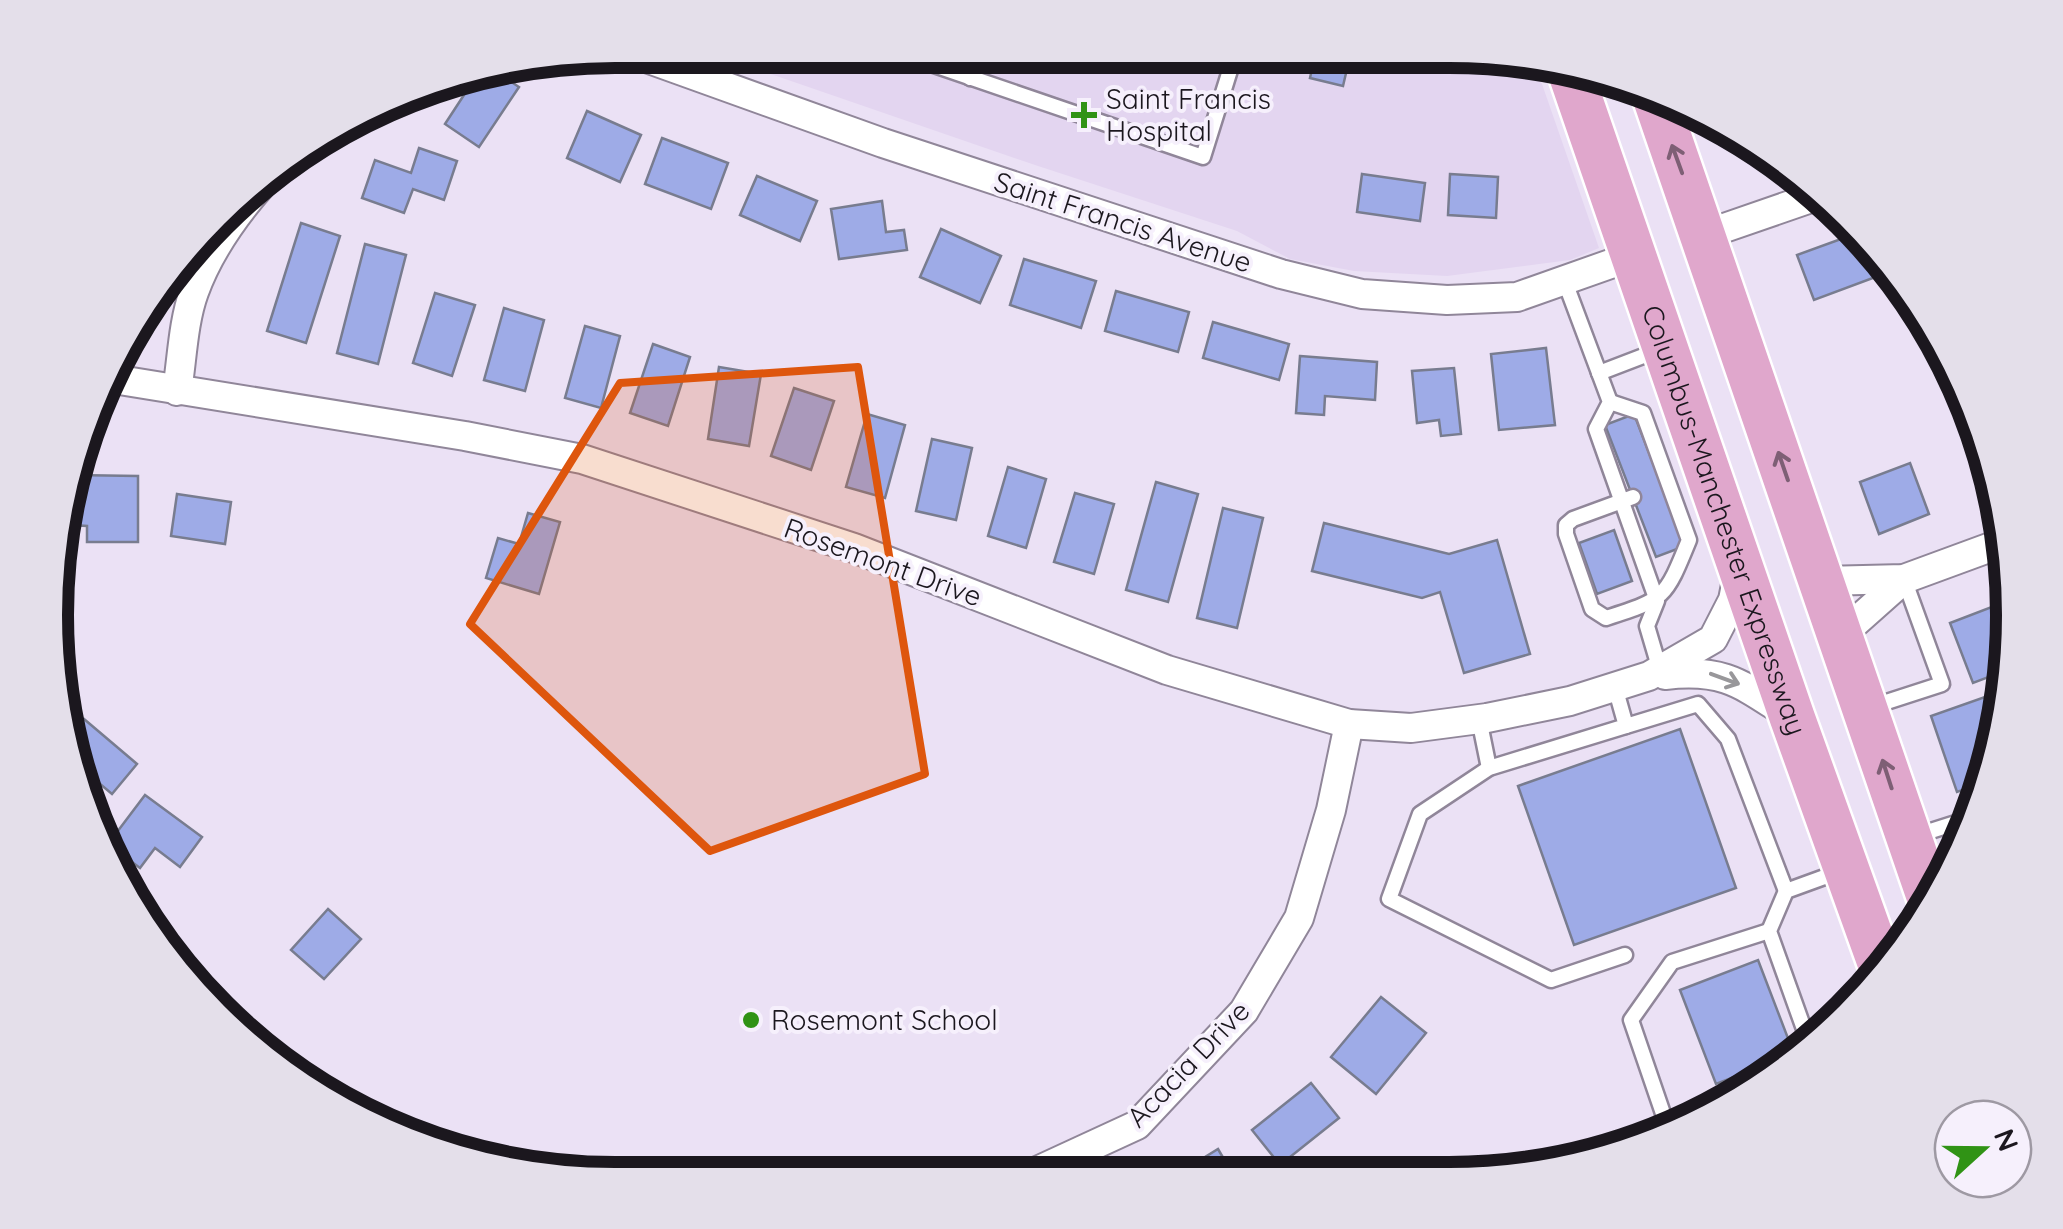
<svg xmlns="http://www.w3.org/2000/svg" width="2063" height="1229" font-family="Quicksand,sans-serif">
<rect width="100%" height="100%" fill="#ebe1f5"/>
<polygon fill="#e3d5f0" points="712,50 1486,51 1534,61 1599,248 1570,260 1447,276 1354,271 1290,259 1237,231 1035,165 742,64"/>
<g fill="#9eabe7" stroke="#787c8f" stroke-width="2.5">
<polygon points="1316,51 1350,56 1343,86 1310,78"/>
<polygon points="493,70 519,87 479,147 445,124 479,72"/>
<polygon points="587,111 641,135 620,182 567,158"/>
<polygon points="662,138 728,163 711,209 645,184"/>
<polygon points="1749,139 1763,145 1767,150 1755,154"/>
<polygon points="419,148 457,161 444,200 413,189 404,213 362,198 375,160 411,173"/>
<polygon points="1362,174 1425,183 1420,221 1357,212"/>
<polygon points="1450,174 1498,177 1496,218 1448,215"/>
<polygon points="757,176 817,201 800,241 740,215"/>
<polygon points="882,201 886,232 904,230 907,250 839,259 831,209"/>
<polygon points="301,223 340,236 306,343 267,331"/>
<polygon points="941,229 1001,256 980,303 920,277"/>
<polygon points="1852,235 1889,272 1814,300 1797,255"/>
<polygon points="365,244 406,255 378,364 337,353"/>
<polygon points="1024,259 1096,281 1081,328 1010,305"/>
<polygon points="1116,291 1189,312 1178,352 1105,331"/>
<polygon points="435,293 475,305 452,376 413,363"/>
<polygon points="504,308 544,320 525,391 484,380"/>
<polygon points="1213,322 1289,344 1279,380 1203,358"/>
<polygon points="585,326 620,336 601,408 565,398"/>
<polygon points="653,344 690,357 668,426 630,413"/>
<polygon points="1546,348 1555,425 1499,430 1491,354"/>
<polygon points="1300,356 1377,362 1375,400 1325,396 1324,415 1296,413"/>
<polygon points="719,367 761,374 749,446 708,439"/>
<polygon points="1454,368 1461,434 1441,436 1439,420 1417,423 1412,371"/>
<polygon points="794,388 834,401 811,470 771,456"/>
<polygon points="867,414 905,425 885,498 846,487"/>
<polygon points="1634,414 1685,546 1656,557 1605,425"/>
<polygon points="932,439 972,448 956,520 916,511"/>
<polygon points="1910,463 1929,514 1879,534 1860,482"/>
<polygon points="1008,467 1046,479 1026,548 988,536"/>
<polygon points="73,475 138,476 138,542 87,542 87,526 71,525"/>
<polygon points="1156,482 1198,494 1168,602 1126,590"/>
<polygon points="1075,493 1114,504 1094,574 1054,562"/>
<polygon points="177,494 231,502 225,544 171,536"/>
<polygon points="1223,508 1263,518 1237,628 1197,618"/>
<polygon points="528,513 560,522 539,594 486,578 498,538 519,544"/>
<polygon points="1324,523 1449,554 1497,540 1530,654 1464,673 1440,592 1422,598 1312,571"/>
<polygon points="1614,530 1632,581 1597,594 1579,543"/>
<polygon points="2002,603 2002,672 1973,683 1950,623"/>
<polygon points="2002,691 2002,725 1977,785 1957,792 1931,716"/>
<polygon points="84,719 137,764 112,794 74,762 70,735"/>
<polygon points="1680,729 1736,888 1574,945 1518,786"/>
<polygon points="145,795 202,837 180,867 155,848 140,868 108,844"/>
<polygon points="328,909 361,939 324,979 291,950"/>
<polygon points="1758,960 1794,1054 1716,1084 1680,990"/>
<polygon points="1381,997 1426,1033 1376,1094 1331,1057"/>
<polygon points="1311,1083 1339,1118 1280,1165 1252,1130"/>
<polygon points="1218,1149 1235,1178 1171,1178"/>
</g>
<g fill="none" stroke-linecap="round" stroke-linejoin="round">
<g stroke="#908699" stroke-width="19">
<g id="lane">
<polyline points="890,50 1203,157 1236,51"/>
<polyline points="970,78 979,51"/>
<polyline points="1565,282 1610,402 1596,429 1657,601 1647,626 1660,670"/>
<polyline points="1599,373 1659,350"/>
<path d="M 1610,402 L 1643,413 L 1689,540 C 1665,599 1665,599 1606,618 L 1592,609 L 1566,534 L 1566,525 L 1573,519 L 1633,497"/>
<polyline points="1615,687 1626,726 1489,768 1420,814 1389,899 1551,980 1625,955"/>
<polyline points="1871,707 1942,684 1904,579"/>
<polyline points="1479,719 1489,768"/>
<polyline points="1626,726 1698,704 1728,739 1786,891"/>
<polyline points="1915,836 1962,821"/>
<polyline points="1809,1043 1769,931 1786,891 1841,871"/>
<polyline points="1669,1131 1631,1020 1672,962 1769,931"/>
</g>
</g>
<g stroke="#908699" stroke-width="32">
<g id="street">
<polyline points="624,50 883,143 1281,274 1362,294 1447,300 1517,297 1633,256"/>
<polyline points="1704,235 1814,197"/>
<polyline points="107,378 465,436 582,459 854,548 1167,670 1349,724 1411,728 1487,718 1570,701 1649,676 1713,639 1733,600 1739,570"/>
<path d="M 177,391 C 182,360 183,322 194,292 C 212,242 248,197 285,159"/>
<polyline points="1822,581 1904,579 2002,543"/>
<polyline points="1841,635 1904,579"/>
<path d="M 1665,675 C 1726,668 1742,685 1791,716"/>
<polyline points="285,1069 315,1091"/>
<polyline points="1022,1178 1137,1125 1244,1011 1299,918 1331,810 1349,724"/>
</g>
</g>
<g stroke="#fff" stroke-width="50">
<g id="primary">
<path id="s1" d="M 1569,68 L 1792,717 L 1883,971"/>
<polyline points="1653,91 1930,899"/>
</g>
</g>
<use href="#lane" stroke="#fff" stroke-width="14"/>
<use href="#street" stroke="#fff" stroke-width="28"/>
<use href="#primary" stroke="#e0a7cc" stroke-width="45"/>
</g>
<defs><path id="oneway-shaft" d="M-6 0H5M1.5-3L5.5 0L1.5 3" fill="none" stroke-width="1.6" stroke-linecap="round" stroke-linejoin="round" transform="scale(2.5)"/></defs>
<g stroke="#7e5f75">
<use href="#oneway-shaft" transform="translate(1677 159) rotate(-110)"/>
<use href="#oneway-shaft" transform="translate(1783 466) rotate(-109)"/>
<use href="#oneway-shaft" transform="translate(1887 774) rotate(-108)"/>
</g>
<use stroke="#98979a" href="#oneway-shaft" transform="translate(1725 679) rotate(20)"/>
<path fill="#de560d" fill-opacity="0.2" stroke="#de560d" stroke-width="8" stroke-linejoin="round" d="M 858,367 L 925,774 L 710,851 L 470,624 L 620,383 Z"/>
<g fill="#309315" stroke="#f6f0fc" stroke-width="4">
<path d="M1079 100h10v10h10v10h-10v10h-10v-10h-10v-10h10z"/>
<circle cx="751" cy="1020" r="10"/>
</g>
<g text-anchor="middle" stroke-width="8" stroke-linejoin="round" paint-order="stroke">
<g font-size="28" fill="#1b171e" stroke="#f6f0fc" text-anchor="start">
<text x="1106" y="109">Saint Francis<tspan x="1106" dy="32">Hospital</tspan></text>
<text x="771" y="1030">Rosemont School</text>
</g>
<g font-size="28" fill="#1b171e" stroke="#f6f0fc">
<text transform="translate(1123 222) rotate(18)" y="10">Saint Francis Avenue</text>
<text dy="10" stroke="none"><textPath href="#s1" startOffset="478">Columbus-Manchester Expressway</textPath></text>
<text transform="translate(883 562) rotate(20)" y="10">Rosemont Drive</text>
<text transform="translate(1188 1064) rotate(-46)" y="10">Acacia Drive</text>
</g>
</g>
<path d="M0 0H2063V1229H0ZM615 68H1449A547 547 0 0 1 1996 615V615A547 547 0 0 1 1449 1162H615A547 547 0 0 1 68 615V615A547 547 0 0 1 615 68Z" fill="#e4dfea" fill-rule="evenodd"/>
<path fill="none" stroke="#1b171e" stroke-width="12" d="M615 68H1449A547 547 0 0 1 1996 615V615A547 547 0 0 1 1449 1162H615A547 547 0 0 1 68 615V615A547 547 0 0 1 615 68Z"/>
<g transform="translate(1983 1149) rotate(69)"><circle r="48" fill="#f6f0fc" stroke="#9e99a3" stroke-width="2.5"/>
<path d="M0-8L18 38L0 25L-18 38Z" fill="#309315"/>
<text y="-15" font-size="28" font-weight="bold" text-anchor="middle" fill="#1b171e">N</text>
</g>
</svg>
